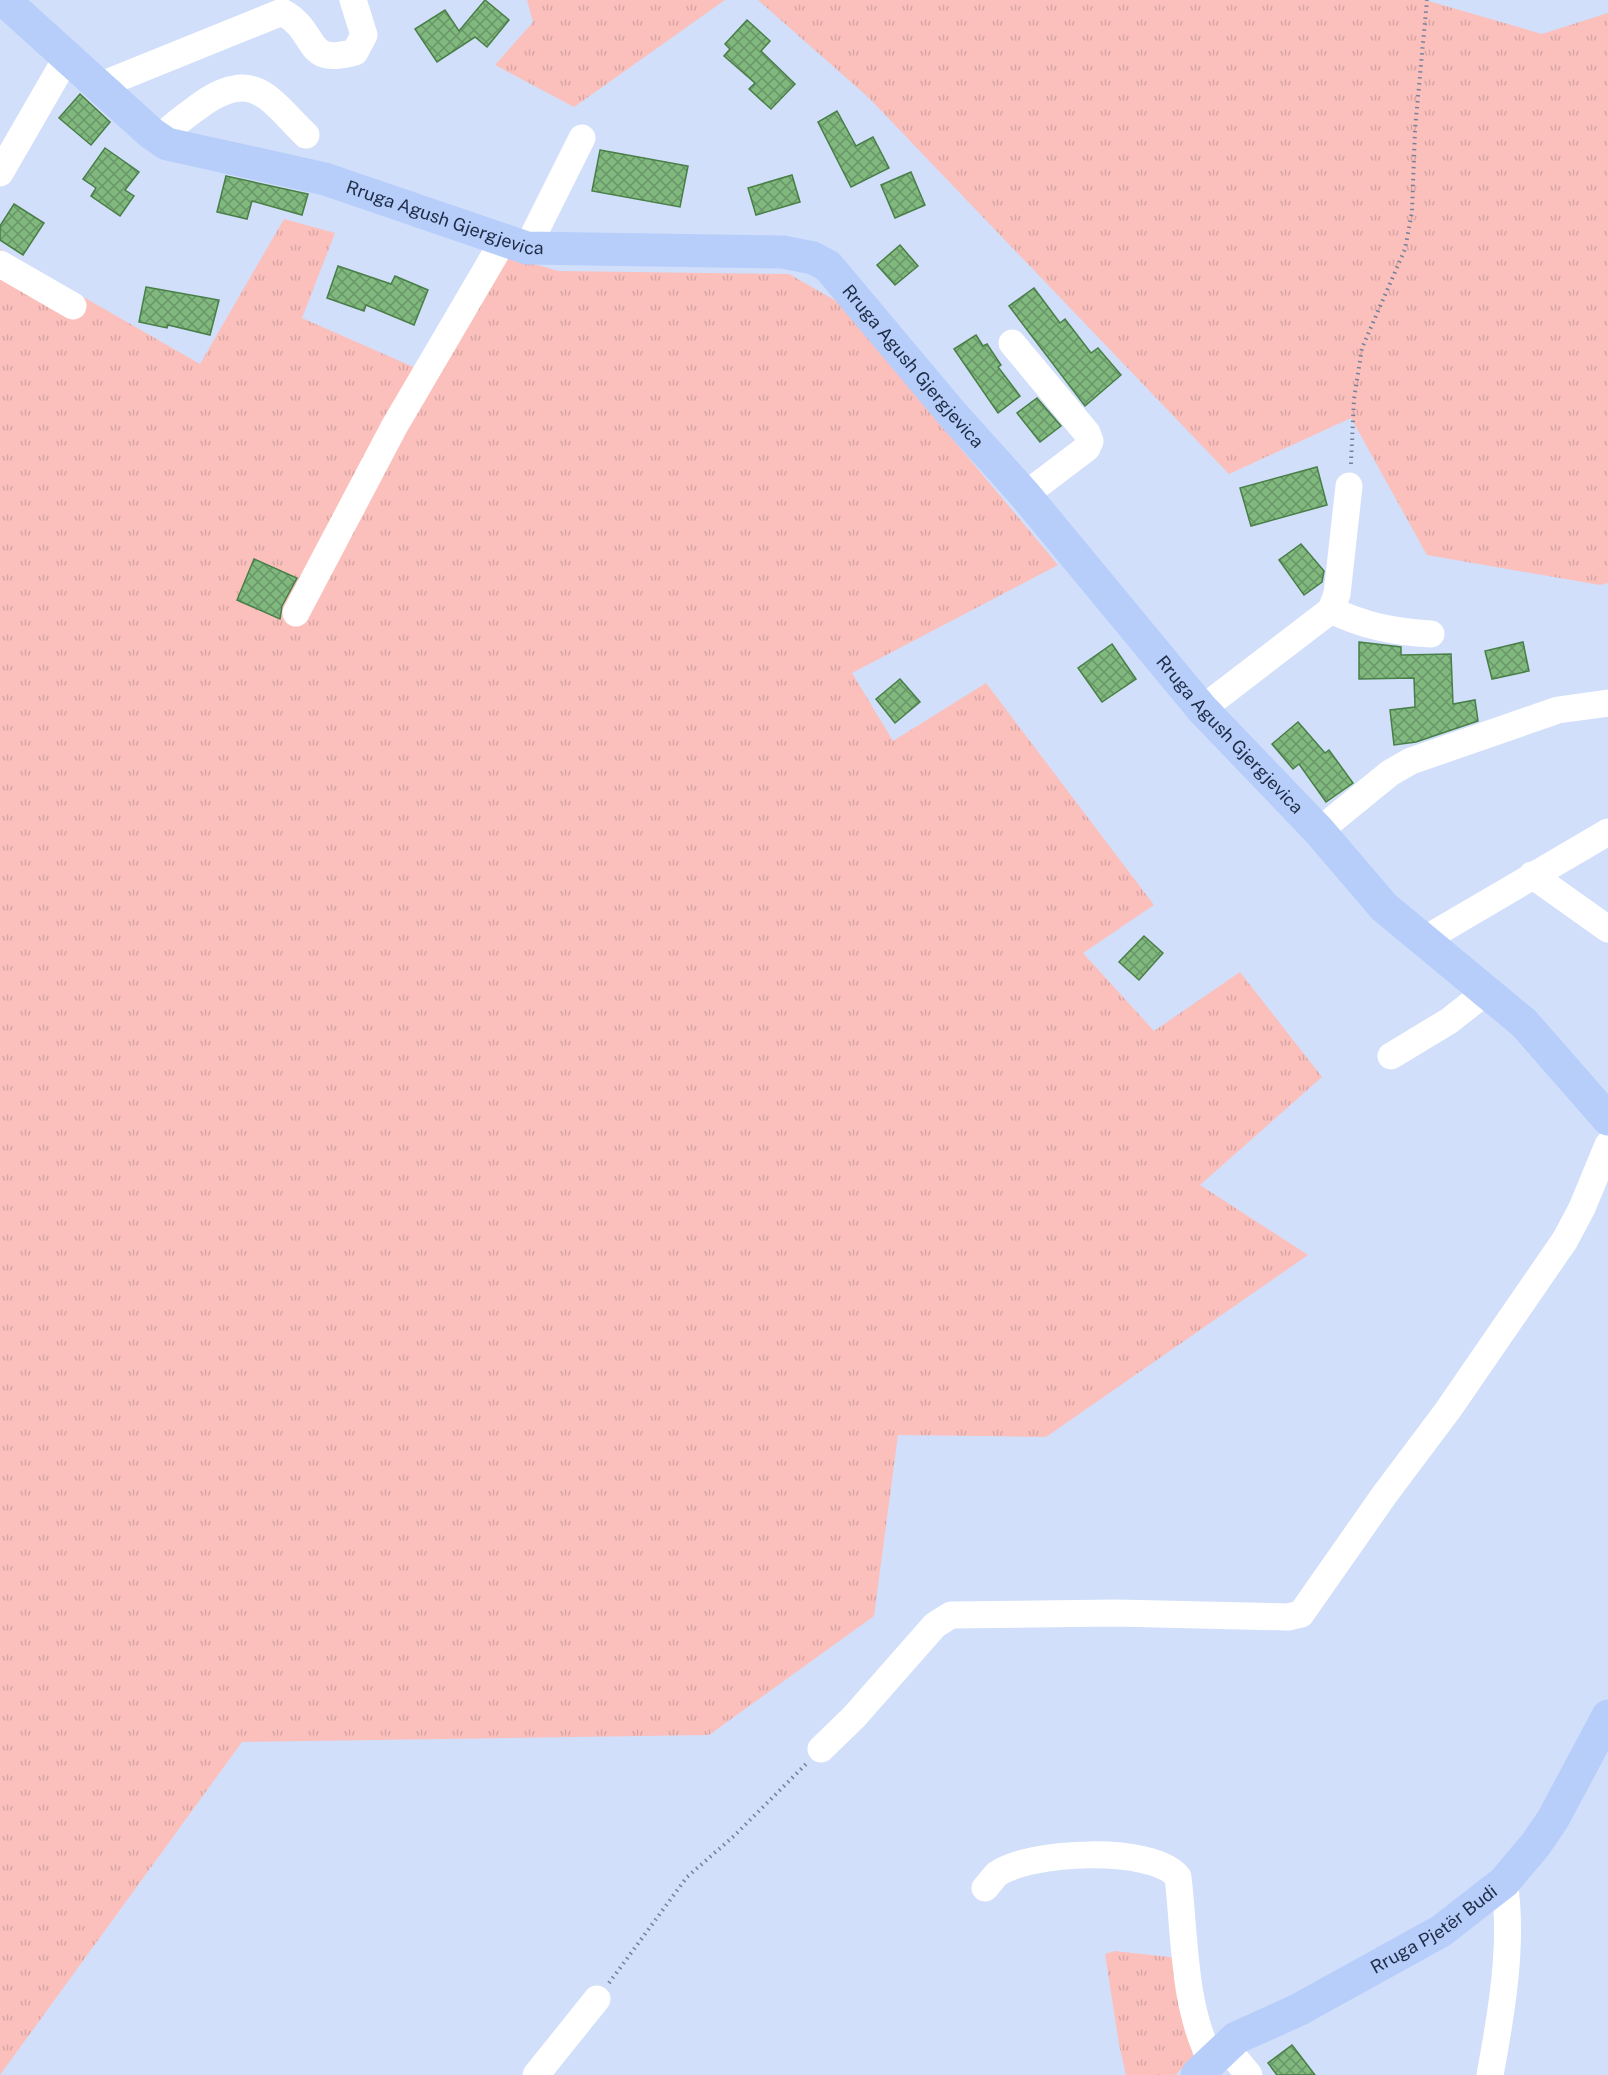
<svg xmlns="http://www.w3.org/2000/svg" width="1608" height="2075" font-family="'Public Sans',sans-serif">
<defs>
<pattern id="grass-tufts" width="24" height="20" patternUnits="userSpaceOnUse" patternTransform="scale(1.5)"><rect width="24" height="20" fill="#fbc0bc"/><path d="M3 7l-1-3M5 7V3M7 7l1-3M15 17l-1-3M17 17v-4M19 17l1-3" fill="none" stroke="#d7a5a3"/></pattern>
<pattern id="building-cross-hatch" width="8" height="8" patternUnits="userSpaceOnUse" patternTransform="scale(1.5)"><rect width="8" height="8" fill="#80b87d"/><path d="M0 0l8 8M0 8l8-8" fill="none" stroke="#689668"/></pattern>
</defs>
<rect width="100%" height="100%" fill="#d1dffa"/>
<g fill="url(#grass-tufts)">
<polygon points="527,0 725,0 574,107 495,65 533,22"/>
<polygon points="758,0 1425,0 1542,34 1608,13 1608,583 1600,585 1427,555 1351,418 1229,474 868,97"/>
<polygon points="284,219 335,233 302,318 420,370 484,249 558,271 789,274 838,302 1058,565 852,673 893,741 986,683 1154,905 1083,953 1154,1031 1240,972 1322,1077 1200,1185 1308,1255 1046,1437 898,1435 874,1616 709,1735 242,1742 0,2075 0,249 200,364"/>
<polygon points="1115,1951 1178,1958 1193,2056 1176,2075 1126,2075 1119,2044 1105,1954"/>
</g>
<g fill="url(#building-cross-hatch)" stroke="#487e47" stroke-width="1.5">
<polygon points="485,0 509,20 487,47 475,37 437,62 415,29 445,10 459,31"/>
<polygon points="747,20 770,41 761,51 795,84 771,109 749,89 755,83 724,56 730,49 725,44"/>
<polygon points="80,94 110,122 91,145 59,118"/>
<polygon points="837,111 856,146 873,137 889,168 851,187 818,122"/>
<polygon points="105,148 139,172 125,190 134,196 120,216 91,196 96,188 83,179"/>
<polygon points="600,150 688,166 680,207 592,191"/>
<polygon points="911,172 925,205 895,218 881,185"/>
<polygon points="792,175 800,202 756,215 748,188"/>
<polygon points="226,176 308,194 302,215 252,201 247,219 217,212"/>
<polygon points="14,204 44,223 23,255 0,240 0,226"/>
<polygon points="900,245 918,266 895,285 877,265"/>
<polygon points="338,266 391,284 395,276 428,290 414,325 366,305 364,311 327,298"/>
<polygon points="146,287 219,300 210,335 168,325 167,328 139,322"/>
<polygon points="1034,288 1060,323 1065,319 1091,353 1098,348 1121,375 1085,406 1009,306"/>
<polygon points="976,335 983,346 987,344 1001,365 998,367 1020,396 998,413 954,349"/>
<polygon points="1037,398 1061,426 1040,442 1017,413"/>
<polygon points="1317,467 1327,505 1251,526 1240,488"/>
<polygon points="1301,544 1324,571 1322,582 1304,595 1279,560"/>
<polygon points="254,559 297,578 282,606 280,619 237,600"/>
<polygon points="1359,642 1401,647 1401,655 1451,654 1453,704 1475,700 1478,721 1416,742 1394,745 1390,710 1415,707 1414,678 1359,679"/>
<polygon points="1523,642 1529,671 1492,679 1485,651"/>
<polygon points="1112,644 1136,679 1102,702 1078,668"/>
<polygon points="900,679 920,702 895,723 876,699"/>
<polygon points="1298,722 1325,753 1329,750 1353,783 1326,802 1299,764 1293,769 1272,744"/>
<polygon points="1144,936 1163,953 1139,980 1119,962"/>
<polygon points="1292,2045 1315,2075 1277,2075 1268,2063"/>
</g>
<g fill="none" stroke-linecap="round" stroke-linejoin="round">
<g stroke="#74819b" stroke-width="4" stroke-dasharray="1.5 4.5" stroke-linecap="butt">
<polyline points="1351,464 1354,399 1362,348 1405,249 1412,212 1415,129 1427,0"/>
<polyline points="609,1983 687,1877 734,1836 806,1764"/>
</g>
<g stroke="#fff" stroke-width="27">
<path d="M 99,86 L 282,12 C 320,32 302,67 355,52 L 364,35 L 353,0"/>
<path d="M 159,139 C 172,125 187,115 202,104 C 254,68 269,99 306,135"/>
<polyline points="0,173 67,57"/>
<polyline points="527,248 582,138"/>
<polyline points="0,264 73,306"/>
<polyline points="1012,343 1087,433 1090,441 1087,448 1025,495"/>
<path d="M 1331,610 C 1364,626 1395,632 1431,634"/>
<polyline points="296,613 394,427 503,241"/>
<polyline points="1202,709 1331,610 1337,594 1349,486"/>
<polyline points="1319,831 1390,773 1411,761 1558,710 1608,703"/>
<polyline points="1532,875 1608,929"/>
<polyline points="1422,941 1608,832"/>
<polyline points="1391,1056 1449,1021 1487,991"/>
<polyline points="821,1749 854,1717 935,1625 951,1615 1117,1613 1288,1617 1301,1614 1385,1494 1448,1410 1565,1240 1582,1208 1608,1145"/>
<path d="M 985,1888 C 989,1884 993,1878 997,1874 C 1029,1851 1153,1845 1178,1877 C 1185,1937 1183,2006 1211,2060"/>
<polyline points="1225,2046 1249,2075"/>
<polyline points="536,2075 597,1999"/>
<path d="M 1490,2075 C 1501,2016 1514,1941 1504,1882"/>
</g>
<g stroke="#b7cefb" stroke-width="33">
<path id="s1" d="M 4,0 L 151,133 L 167,144 L 325,179 L 527,248 L 783,252 L 813,258 L 828,266 L 953,415 L 1025,495 L 1202,709 L 1319,831 L 1384,907 L 1524,1023 L 1608,1119"/>
<path id="s2" d="M 1197,2075 L 1236,2038 L 1298,2010 L 1441,1931 L 1504,1882 L 1536,1844 L 1553,1819 L 1608,1716"/>
</g>
</g>
<g text-anchor="middle" stroke-width="4.5" stroke-linejoin="round" paint-order="stroke">
<g font-size="18" fill="#1f2c45" stroke="#fff">
<text dy="6" stroke="none"><textPath href="#s1" startOffset="506">Rruga Agush Gjergjevica</textPath></text>
<text dy="6" stroke="none"><textPath href="#s1" startOffset="1028">Rruga Agush Gjergjevica</textPath></text>
<text dy="6" stroke="none"><textPath href="#s1" startOffset="1514">Rruga Agush Gjergjevica</textPath></text>
<text dy="6" stroke="none"><textPath href="#s2" startOffset="280">Rruga Pjetër Budi</textPath></text>
</g>
</g>
</svg>
